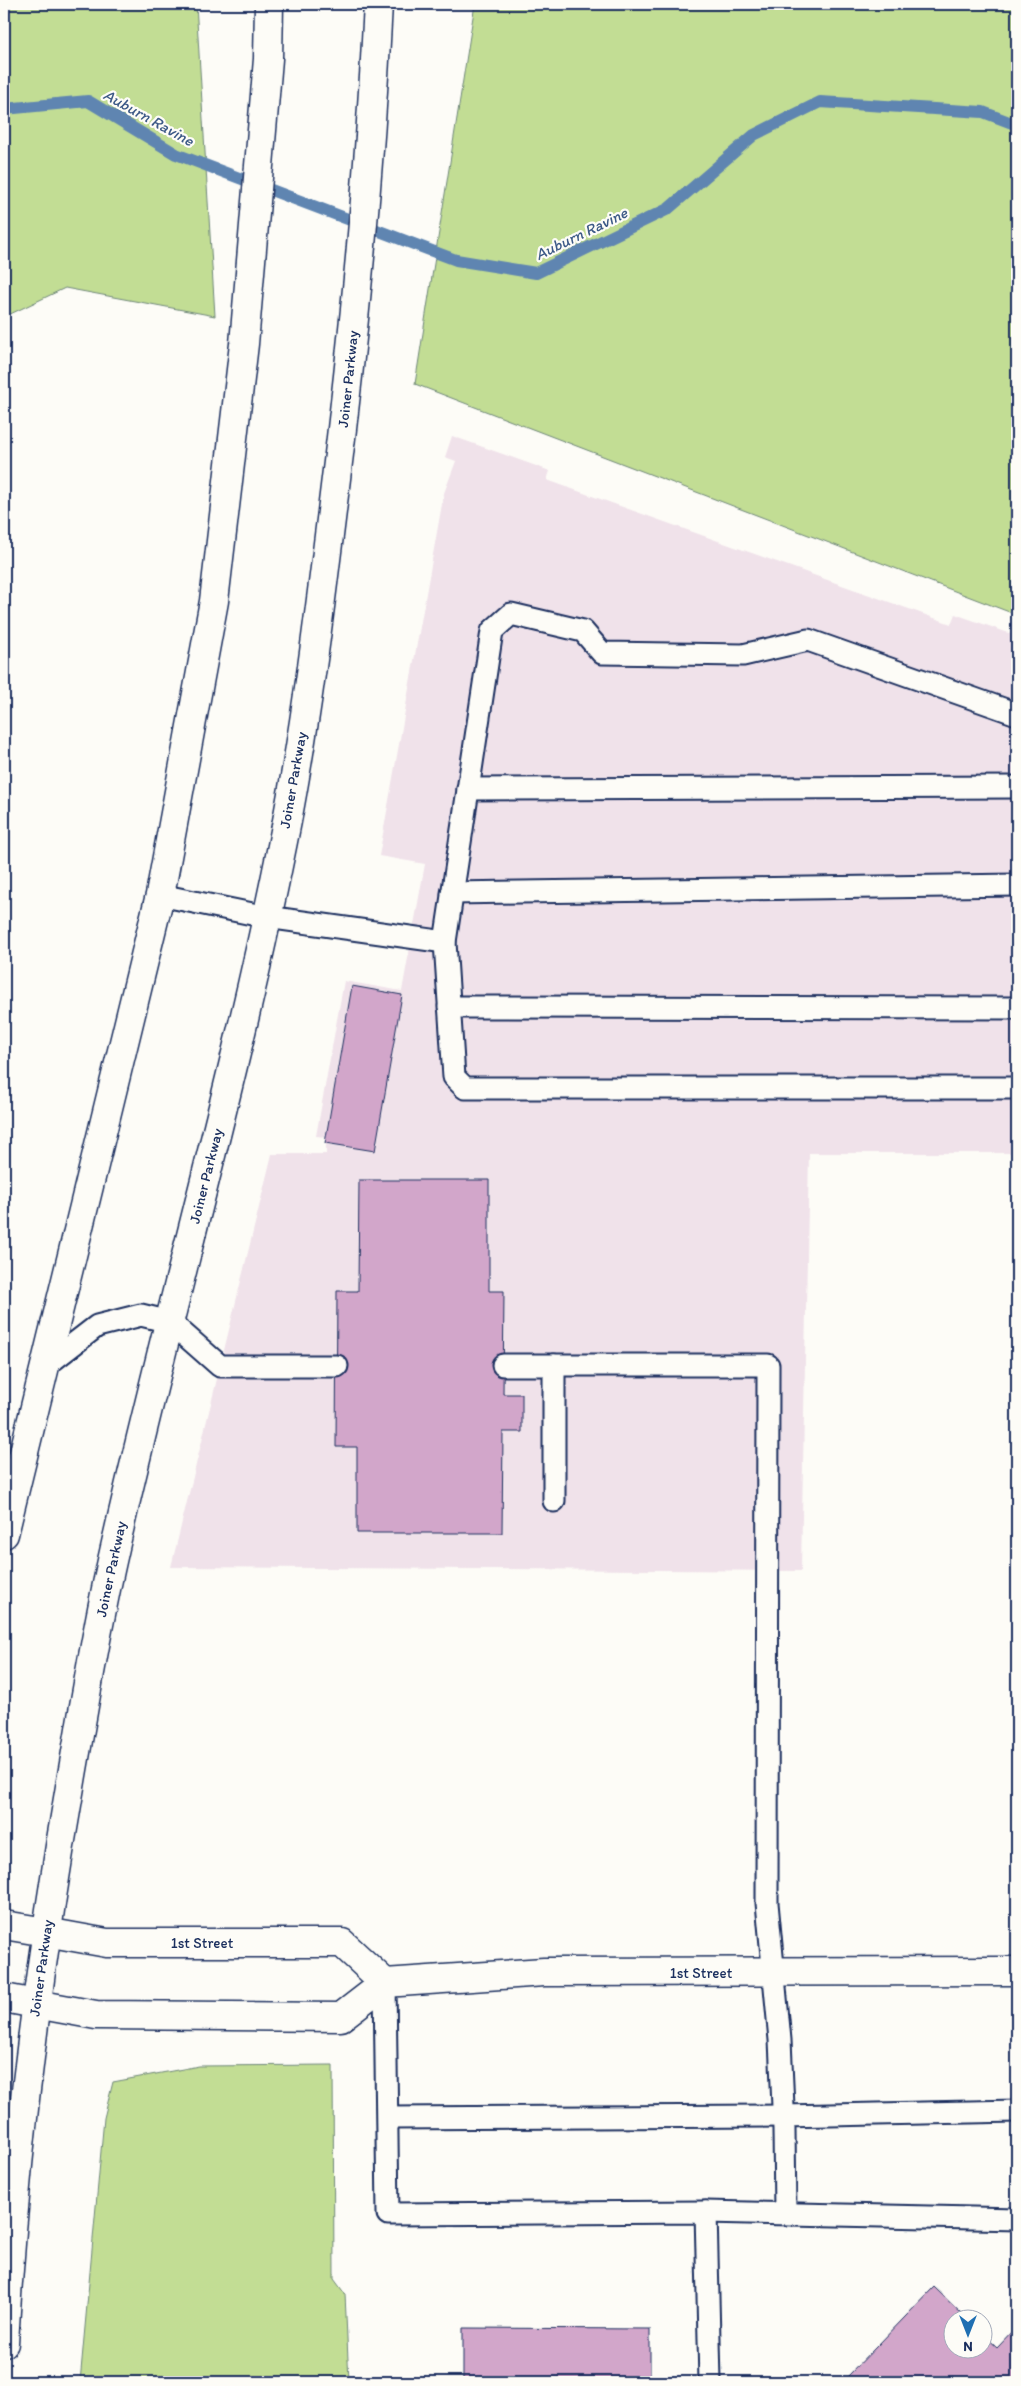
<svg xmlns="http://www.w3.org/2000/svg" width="1021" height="2386" font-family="Itim,sans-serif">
<rect width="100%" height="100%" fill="#fdfcf7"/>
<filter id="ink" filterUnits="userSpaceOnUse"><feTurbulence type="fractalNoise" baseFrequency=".02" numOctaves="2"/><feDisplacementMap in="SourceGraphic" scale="10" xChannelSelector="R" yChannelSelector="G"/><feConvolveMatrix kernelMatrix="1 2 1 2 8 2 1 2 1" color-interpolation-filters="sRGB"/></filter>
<g filter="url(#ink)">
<polygon fill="#f0e2ea" points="452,436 550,471 547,480 951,624 955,614 1017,636 1017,1153 809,1153 801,1571 171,1567 272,1154 326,1154 326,1137 316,1136 344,981 402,991 425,864 379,856 444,493 456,461 445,457"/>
<g fill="#c2dd94" stroke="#6e8679">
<polygon points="4,4 196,4 215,316 65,288 4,317"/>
<polygon points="475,4 1017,4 1017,615 415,384"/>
<polygon points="333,2065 334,2279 345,2294 349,2382 80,2382 104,2118 113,2082 199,2066"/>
</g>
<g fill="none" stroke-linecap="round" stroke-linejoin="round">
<polyline stroke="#5f85b1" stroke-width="12" points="4,109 88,101 176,154 456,260 536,273 668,209 754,135 820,102 983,112 1017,125"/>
</g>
<g fill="#d2a6ca" stroke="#1b2f5e">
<polygon points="352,986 402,995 375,1151 325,1143"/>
<polygon points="359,1180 489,1180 489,1291 504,1291 503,1394 522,1394 522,1432 503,1432 502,1533 357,1533 357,1447 336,1447 337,1291 358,1291"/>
<polygon points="934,2287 966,2318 954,2318 954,2348 984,2348 984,2335 997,2347 1017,2326 1017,2378 1013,2382 854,2382 848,2376"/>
<polygon points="463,2328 650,2329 650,2382 463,2382"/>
</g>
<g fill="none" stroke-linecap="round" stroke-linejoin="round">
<g stroke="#1b2f5e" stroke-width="25">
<g id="service">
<polyline points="1017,714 808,640 743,655 602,653 583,631 511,614 492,631 445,942 454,1077 465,1088 1017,1088"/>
<polyline points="468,789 1017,787"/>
<polyline points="452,893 1017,885"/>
<polyline points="160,895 267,917 445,942"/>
<polyline points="449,1007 1017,1008"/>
<polyline points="503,1365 554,1365"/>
<polyline points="44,1367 97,1326 141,1315 170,1322 220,1366 337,1366"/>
<polyline points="554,1501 554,1365 768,1365 767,1903 780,2040 784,2129 785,2213"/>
<polyline points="385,1983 388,2214 706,2212 1017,2219"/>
<polyline points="388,2118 783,2116 1017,2111"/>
<polyline points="706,2212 710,2382"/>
</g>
</g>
<g stroke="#1b2f5e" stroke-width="31">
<g id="minor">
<polyline points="46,1932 107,1943 342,1943 385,1983"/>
<polyline points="36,2004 96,2015 341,2017 385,1983 544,1972 1017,1971"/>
</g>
</g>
<g stroke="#1b2f5e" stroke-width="31">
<g id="tertiary">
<polyline points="4,1925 46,1932"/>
<polyline points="4,1998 36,2004"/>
</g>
</g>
<g stroke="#1b2f5e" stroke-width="31">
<g id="secondary">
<polyline points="4,1534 160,895 214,601 244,344 268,59 269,4"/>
<path d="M 4,2343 C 15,2152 39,1963 72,1775 C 85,1701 97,1626 114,1552 C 169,1308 239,1067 287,821 C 307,716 320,609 333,503 C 354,337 370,171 378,4"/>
</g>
</g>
<use href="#service" stroke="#fdfcf7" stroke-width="21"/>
<use href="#minor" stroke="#fdfcf7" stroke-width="28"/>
<use href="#tertiary" stroke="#fdfcf7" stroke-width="28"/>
<use href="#secondary" stroke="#fdfcf7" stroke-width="28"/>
</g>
</g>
<g text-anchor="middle" stroke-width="4.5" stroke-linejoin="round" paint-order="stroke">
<g font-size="15" fill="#1b2f5e" stroke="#fdfcf7">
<text transform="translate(348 379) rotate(-84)" y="5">Joiner Parkway</text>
<text transform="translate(293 780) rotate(-80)" y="5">Joiner Parkway</text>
<text transform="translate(206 1176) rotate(-76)" y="5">Joiner Parkway</text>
<text transform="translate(111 1569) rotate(-78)" y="5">Joiner Parkway</text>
<text x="202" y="1948">1st Street</text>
<text transform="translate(41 1968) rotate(-82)" y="5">Joiner Parkway</text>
<text x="701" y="1978">1st Street</text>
</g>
<g font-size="16" font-style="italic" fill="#3d5a87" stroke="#fdfcf7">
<text transform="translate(149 117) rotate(29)" y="6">Auburn Ravine</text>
<text transform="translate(581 233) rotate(-26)" y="6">Auburn Ravine</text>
</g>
</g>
<rect width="1021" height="2386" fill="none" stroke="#fdfcf7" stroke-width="20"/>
<rect x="10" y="10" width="1001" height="2366" fill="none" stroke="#1b2f5e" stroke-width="2" filter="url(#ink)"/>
<g transform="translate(968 2334) rotate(180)"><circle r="24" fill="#fdfcf7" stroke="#a3aaba"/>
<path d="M0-4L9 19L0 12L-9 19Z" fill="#1f6fb2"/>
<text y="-8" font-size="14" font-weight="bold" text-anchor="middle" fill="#1b2f5e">N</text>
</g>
</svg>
